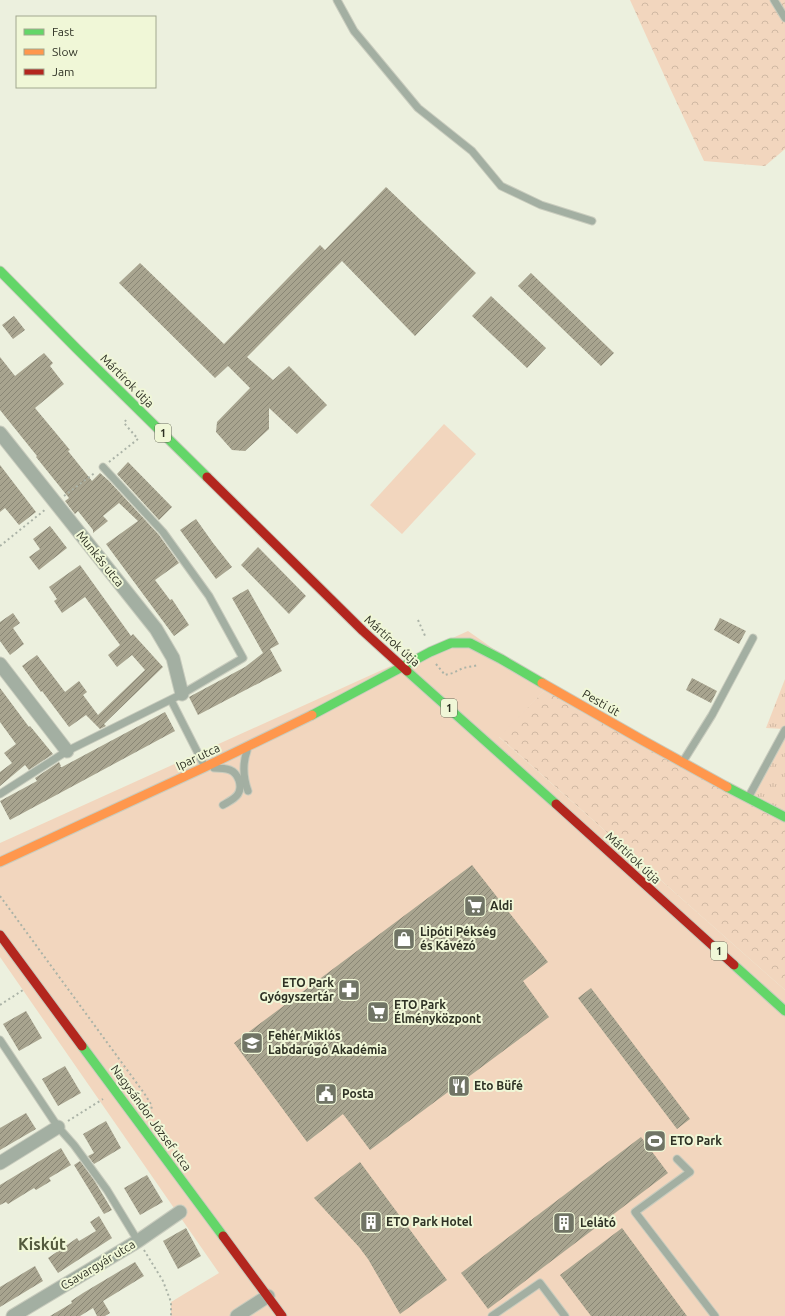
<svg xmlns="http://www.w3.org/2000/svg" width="785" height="1316" font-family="Ubuntu,sans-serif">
<defs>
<pattern id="grass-tufts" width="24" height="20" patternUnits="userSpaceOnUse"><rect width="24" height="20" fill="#f2d6be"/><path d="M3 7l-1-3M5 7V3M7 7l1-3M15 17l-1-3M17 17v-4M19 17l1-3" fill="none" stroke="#d0b8a3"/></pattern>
<pattern id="forest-crowns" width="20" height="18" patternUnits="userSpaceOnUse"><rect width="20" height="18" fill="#f2d6be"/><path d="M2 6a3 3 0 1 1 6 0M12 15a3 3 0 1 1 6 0" fill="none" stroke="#d0b8a3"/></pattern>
<pattern id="building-hatch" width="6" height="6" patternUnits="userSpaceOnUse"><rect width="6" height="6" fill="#a8a48f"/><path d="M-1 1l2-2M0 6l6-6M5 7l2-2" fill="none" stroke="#898675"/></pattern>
</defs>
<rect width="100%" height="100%" fill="#ecf0de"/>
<polygon fill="url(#grass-tufts)" points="785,679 785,815 744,797 784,729 766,728"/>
<g fill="url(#forest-crowns)">
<polygon points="630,0 785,0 785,149 765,166 704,161 669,86"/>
<polygon points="548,687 785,815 785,990 498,736"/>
</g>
<g fill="#f2d6be">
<polygon points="444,424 476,454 402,534 370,505"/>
<polygon points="468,631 548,687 499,737 785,990 785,1316 171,1316 171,1302 219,1273 0,957 0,843"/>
</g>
<g fill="url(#building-hatch)">
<polygon points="386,187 476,273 415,336 342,261 247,357 273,380 289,366 327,405 297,434 269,408 269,429 245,451 232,450 216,432 217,422 250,388 228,366 215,378 119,283 140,263 224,344 320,245 325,250"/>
<polygon points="531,273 614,353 601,366 518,286"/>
<polygon points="491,296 546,348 527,368 472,316"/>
<polygon points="14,316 25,330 13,339 2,325"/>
<polygon points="44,353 53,363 50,366 64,384 35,408 70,450 68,451 92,481 100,473 109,481 159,535 179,563 155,580 170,600 172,599 189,625 174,636 106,544 138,521 119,503 103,516 108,521 93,533 93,530 78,511 75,514 65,501 69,498 36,457 37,456 0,410 0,357 15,376"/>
<polygon points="128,462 172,507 159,520 117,474"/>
<polygon points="0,465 36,512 19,525 5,508 0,512"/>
<polygon points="196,519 213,543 232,567 216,579 180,530"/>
<polygon points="50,526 67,548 39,570 29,557 40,549 33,539"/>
<polygon points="258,547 306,596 289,614 241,565"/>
<polygon points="80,565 131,636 133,634 163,667 104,724 106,726 100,729 86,715 69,727 42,691 41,692 22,666 37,655 65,692 79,681 87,692 83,695 98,715 145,670 132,655 117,667 108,655 120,645 85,597 62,613 54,601 57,599 49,587"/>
<polygon points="248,589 279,644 270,649 282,671 198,715 189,697 245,667 263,653 232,598"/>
<polygon points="13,613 20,623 13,628 24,644 10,655 0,641 0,622"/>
<polygon points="720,618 746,631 739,644 714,630"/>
<polygon points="692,678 717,691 711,703 686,690"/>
<polygon points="0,688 29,727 30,726 53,754 29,770 25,765 0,786 0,772 12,763 4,753 16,744 0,722"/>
<polygon points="165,712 175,731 10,820 0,801 37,781 35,778 59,762 61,766 60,767 62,767"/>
<polygon points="472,865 548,962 523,981 549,1017 370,1150 343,1114 307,1142 234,1043"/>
<polygon points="591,988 690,1119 677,1129 578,998"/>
<polygon points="26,1011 42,1038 19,1051 3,1024"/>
<polygon points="65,1066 81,1093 58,1106 42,1079"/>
<polygon points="26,1113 36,1129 0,1150 0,1128"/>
<polygon points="106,1121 121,1148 94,1164 88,1156 94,1153 83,1134"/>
<polygon points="641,1137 668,1173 488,1309 461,1273"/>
<polygon points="61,1148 71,1165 49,1178 51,1181 36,1190 34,1188 8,1204 6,1202 0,1205 0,1185"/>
<polygon points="80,1161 94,1180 112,1210 104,1214 74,1165"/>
<polygon points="360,1162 447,1280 400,1314 368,1259 359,1247 314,1198"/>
<polygon points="147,1175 163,1202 140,1215 124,1188"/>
<polygon points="99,1216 112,1238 58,1273 48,1258 77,1238 79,1241 96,1231 90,1222"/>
<polygon points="186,1228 201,1256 178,1269 163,1241"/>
<polygon points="622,1228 687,1316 591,1316 560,1275"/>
<polygon points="135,1262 144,1276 103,1301 110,1313 105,1316 97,1316 93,1308 80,1316 50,1316 72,1303 71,1301 83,1293"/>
<polygon points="35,1266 43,1281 0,1307 0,1287"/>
</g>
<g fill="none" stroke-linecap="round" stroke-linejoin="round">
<g stroke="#c9ccbe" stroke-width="9">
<g id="lane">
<polyline points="337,0 354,31 418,108 472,151 501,186 541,205 592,221"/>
<polyline points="774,0 785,18"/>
<polyline points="171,700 204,765"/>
<path d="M 247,751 C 242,765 243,777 248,791"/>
<polyline points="682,763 712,715 753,638"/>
<path d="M 214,768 C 219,768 225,768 230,770 C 238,773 243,786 238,794 C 235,799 228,802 223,805"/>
<polyline points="0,794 67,751 182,694 243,658 209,596 163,532 103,467"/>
<polyline points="748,798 785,730"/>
<polyline points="0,1040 58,1127 74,1145 107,1190 138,1241"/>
<polyline points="677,1159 690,1172 635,1212 715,1316"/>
<polyline points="492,1316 540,1283 565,1316"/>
</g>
</g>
<g stroke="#c9ccbe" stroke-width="15">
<g id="street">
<polyline points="0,433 156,629 173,658 182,694"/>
<polyline points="0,664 67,751"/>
<polyline points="0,1163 58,1127"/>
<polyline points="13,1316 138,1241 180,1212"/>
<polyline points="237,1316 268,1296"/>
</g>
</g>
<g stroke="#c9ccbe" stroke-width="11">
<g id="fast">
<polyline points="0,271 77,349 207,477"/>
<polyline points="407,671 556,804"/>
<polyline points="312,715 430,652 451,643 470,643 501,659 542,683"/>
<polyline points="727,787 785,817"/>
<polyline points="734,965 785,1011"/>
<polyline points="82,1046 223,1236"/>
</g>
</g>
<g stroke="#c9ccbe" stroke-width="11">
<g id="slow">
<polyline points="542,683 642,740 727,787"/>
<polyline points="0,862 205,767 312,715"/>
</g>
</g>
<g stroke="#c9ccbe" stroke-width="11">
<g id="jam">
<polyline points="207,477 363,631 407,671"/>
<polyline points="556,804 734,965"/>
<polyline points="0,935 82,1046"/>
<polyline points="223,1236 282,1316"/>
</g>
</g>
<g stroke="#abb3a7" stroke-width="2" stroke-dasharray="2 3" stroke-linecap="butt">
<polyline points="109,462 138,439 124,423 126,420"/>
<polyline points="64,496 96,472"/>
<polyline points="0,546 46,509"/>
<polyline points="418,620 426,638"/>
<polyline points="436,664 445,675 453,673 463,668 479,665"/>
<polyline points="0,896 144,1093 152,1106 150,1113"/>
<polyline points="0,1005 23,990"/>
<polyline points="68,1121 103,1099"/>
<polyline points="144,1250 163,1281 171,1302 171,1316"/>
</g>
<use href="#lane" stroke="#a3afa2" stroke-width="7"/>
<use href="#street" stroke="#a3afa2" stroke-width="13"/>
<use href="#fast" stroke="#63d668" stroke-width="9"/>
<use href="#slow" stroke="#ff974d" stroke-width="9"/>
<use href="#jam" stroke="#b3261e" stroke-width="9"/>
</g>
<defs>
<g id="supermarket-square" transform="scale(1.15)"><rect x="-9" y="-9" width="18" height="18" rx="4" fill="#707465" stroke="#f0f7d7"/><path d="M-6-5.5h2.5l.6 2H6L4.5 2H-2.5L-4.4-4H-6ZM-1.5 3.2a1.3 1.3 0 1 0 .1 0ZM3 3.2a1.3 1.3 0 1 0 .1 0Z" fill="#fff"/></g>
<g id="shop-square" transform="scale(1.15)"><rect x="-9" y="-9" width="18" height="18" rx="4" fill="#707465" stroke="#f0f7d7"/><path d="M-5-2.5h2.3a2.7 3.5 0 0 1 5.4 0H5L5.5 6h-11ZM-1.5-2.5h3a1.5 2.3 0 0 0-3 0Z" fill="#fff"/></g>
<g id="pharmacy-square" transform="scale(1.15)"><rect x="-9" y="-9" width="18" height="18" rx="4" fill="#707465" stroke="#f0f7d7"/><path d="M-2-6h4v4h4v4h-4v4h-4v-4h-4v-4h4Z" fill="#fff"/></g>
<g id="school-square" transform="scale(1.15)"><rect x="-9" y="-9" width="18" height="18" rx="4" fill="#707465" stroke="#f0f7d7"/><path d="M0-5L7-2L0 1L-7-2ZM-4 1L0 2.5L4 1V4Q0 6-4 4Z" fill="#fff"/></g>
<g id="restaurant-square" transform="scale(1.15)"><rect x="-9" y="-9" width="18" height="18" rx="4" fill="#707465" stroke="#f0f7d7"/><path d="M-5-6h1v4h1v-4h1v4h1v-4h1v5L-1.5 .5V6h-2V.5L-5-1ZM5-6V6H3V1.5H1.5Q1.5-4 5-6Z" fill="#fff"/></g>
<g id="civic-square" transform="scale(1.15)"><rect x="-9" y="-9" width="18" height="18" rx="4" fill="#707465" stroke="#f0f7d7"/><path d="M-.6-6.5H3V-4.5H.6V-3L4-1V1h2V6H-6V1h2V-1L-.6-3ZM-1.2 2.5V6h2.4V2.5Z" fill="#fff"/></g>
<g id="stadium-square" transform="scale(1.15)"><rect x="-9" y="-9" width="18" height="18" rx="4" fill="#707465" stroke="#f0f7d7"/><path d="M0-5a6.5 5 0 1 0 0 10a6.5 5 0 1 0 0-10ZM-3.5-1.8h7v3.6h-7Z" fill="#fff"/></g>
<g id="building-square" transform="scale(1.15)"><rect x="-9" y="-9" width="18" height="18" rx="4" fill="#707465" stroke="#f0f7d7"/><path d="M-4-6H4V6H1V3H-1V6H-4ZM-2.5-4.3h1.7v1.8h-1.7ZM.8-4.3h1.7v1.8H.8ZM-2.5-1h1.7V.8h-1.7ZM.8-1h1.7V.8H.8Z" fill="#fff"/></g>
</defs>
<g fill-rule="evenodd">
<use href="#supermarket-square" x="475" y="906"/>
<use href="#shop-square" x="404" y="939"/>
<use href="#pharmacy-square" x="349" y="990"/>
<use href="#supermarket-square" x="378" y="1012"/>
<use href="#school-square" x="252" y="1043"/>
<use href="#restaurant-square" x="459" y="1086"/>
<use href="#civic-square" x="326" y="1094"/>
<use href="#stadium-square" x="655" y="1141"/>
<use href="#building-square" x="371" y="1222"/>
<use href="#building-square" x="564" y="1223"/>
</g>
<g text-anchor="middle" stroke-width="4" stroke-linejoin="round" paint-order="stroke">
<g fill="#f0f7d7" stroke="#686c5a" stroke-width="1">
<rect x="155" y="424" width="16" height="18" rx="3"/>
<rect x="441" y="699" width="16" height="18" rx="3"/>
<rect x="711" y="942" width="16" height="18" rx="3"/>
</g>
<g font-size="11" font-weight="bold" fill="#2e3124">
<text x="163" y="437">1</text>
<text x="449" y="712">1</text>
<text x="719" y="955">1</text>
</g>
<g font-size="12" fill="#2e3124" stroke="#f0f7d7">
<text transform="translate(127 381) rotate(45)" y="4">Mártírok útja</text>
<text transform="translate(100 559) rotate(51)" y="4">Munkás utca</text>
<text transform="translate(392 641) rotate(42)" y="4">Mártírok útja</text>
<text transform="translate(601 703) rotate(30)" y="4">Pesti út</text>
<text transform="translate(198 757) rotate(-25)" y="4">Ipar utca</text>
<text transform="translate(633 858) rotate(43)" y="4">Mártírok útja</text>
<text transform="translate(151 1118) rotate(54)" y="4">Nagysándor József utca</text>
<text transform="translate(98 1265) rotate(-31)" y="4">Csavargyár utca</text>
</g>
<g font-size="12" font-weight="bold" fill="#2e3124" stroke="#f0f7d7" text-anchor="start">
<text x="490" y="910">Aldi</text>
<text x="420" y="936">Lipóti Pékség<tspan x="420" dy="14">és Kávézó</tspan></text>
<text x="334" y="987" text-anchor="end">ETO Park<tspan x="334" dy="14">Gyógyszertár</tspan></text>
<text x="394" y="1009">ETO Park<tspan x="394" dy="14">Élményközpont</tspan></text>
<text x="268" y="1040">Fehér Miklós<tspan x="268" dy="14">Labdarúgó Akadémia</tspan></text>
<text x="474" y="1090">Eto Büfé</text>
<text x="342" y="1098">Posta</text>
<text x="670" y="1145">ETO Park</text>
<text x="386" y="1226">ETO Park Hotel</text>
<text x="580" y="1227">Lelátó</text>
</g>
<g font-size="16" font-weight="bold" fill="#545a3e" stroke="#f0f7d7">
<text x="42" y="1250">Kiskút</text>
</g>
</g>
<rect x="16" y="16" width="140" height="72" fill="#f0f7d7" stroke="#a2a88f"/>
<rect x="24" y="29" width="20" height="6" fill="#63d668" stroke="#a2a88f"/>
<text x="52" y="36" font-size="12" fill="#2e3124">Fast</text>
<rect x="24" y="49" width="20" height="6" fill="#ff974d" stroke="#a2a88f"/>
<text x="52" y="56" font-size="12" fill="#2e3124">Slow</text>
<rect x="24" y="69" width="20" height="6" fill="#b3261e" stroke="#a2a88f"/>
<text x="52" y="76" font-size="12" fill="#2e3124">Jam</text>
</svg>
